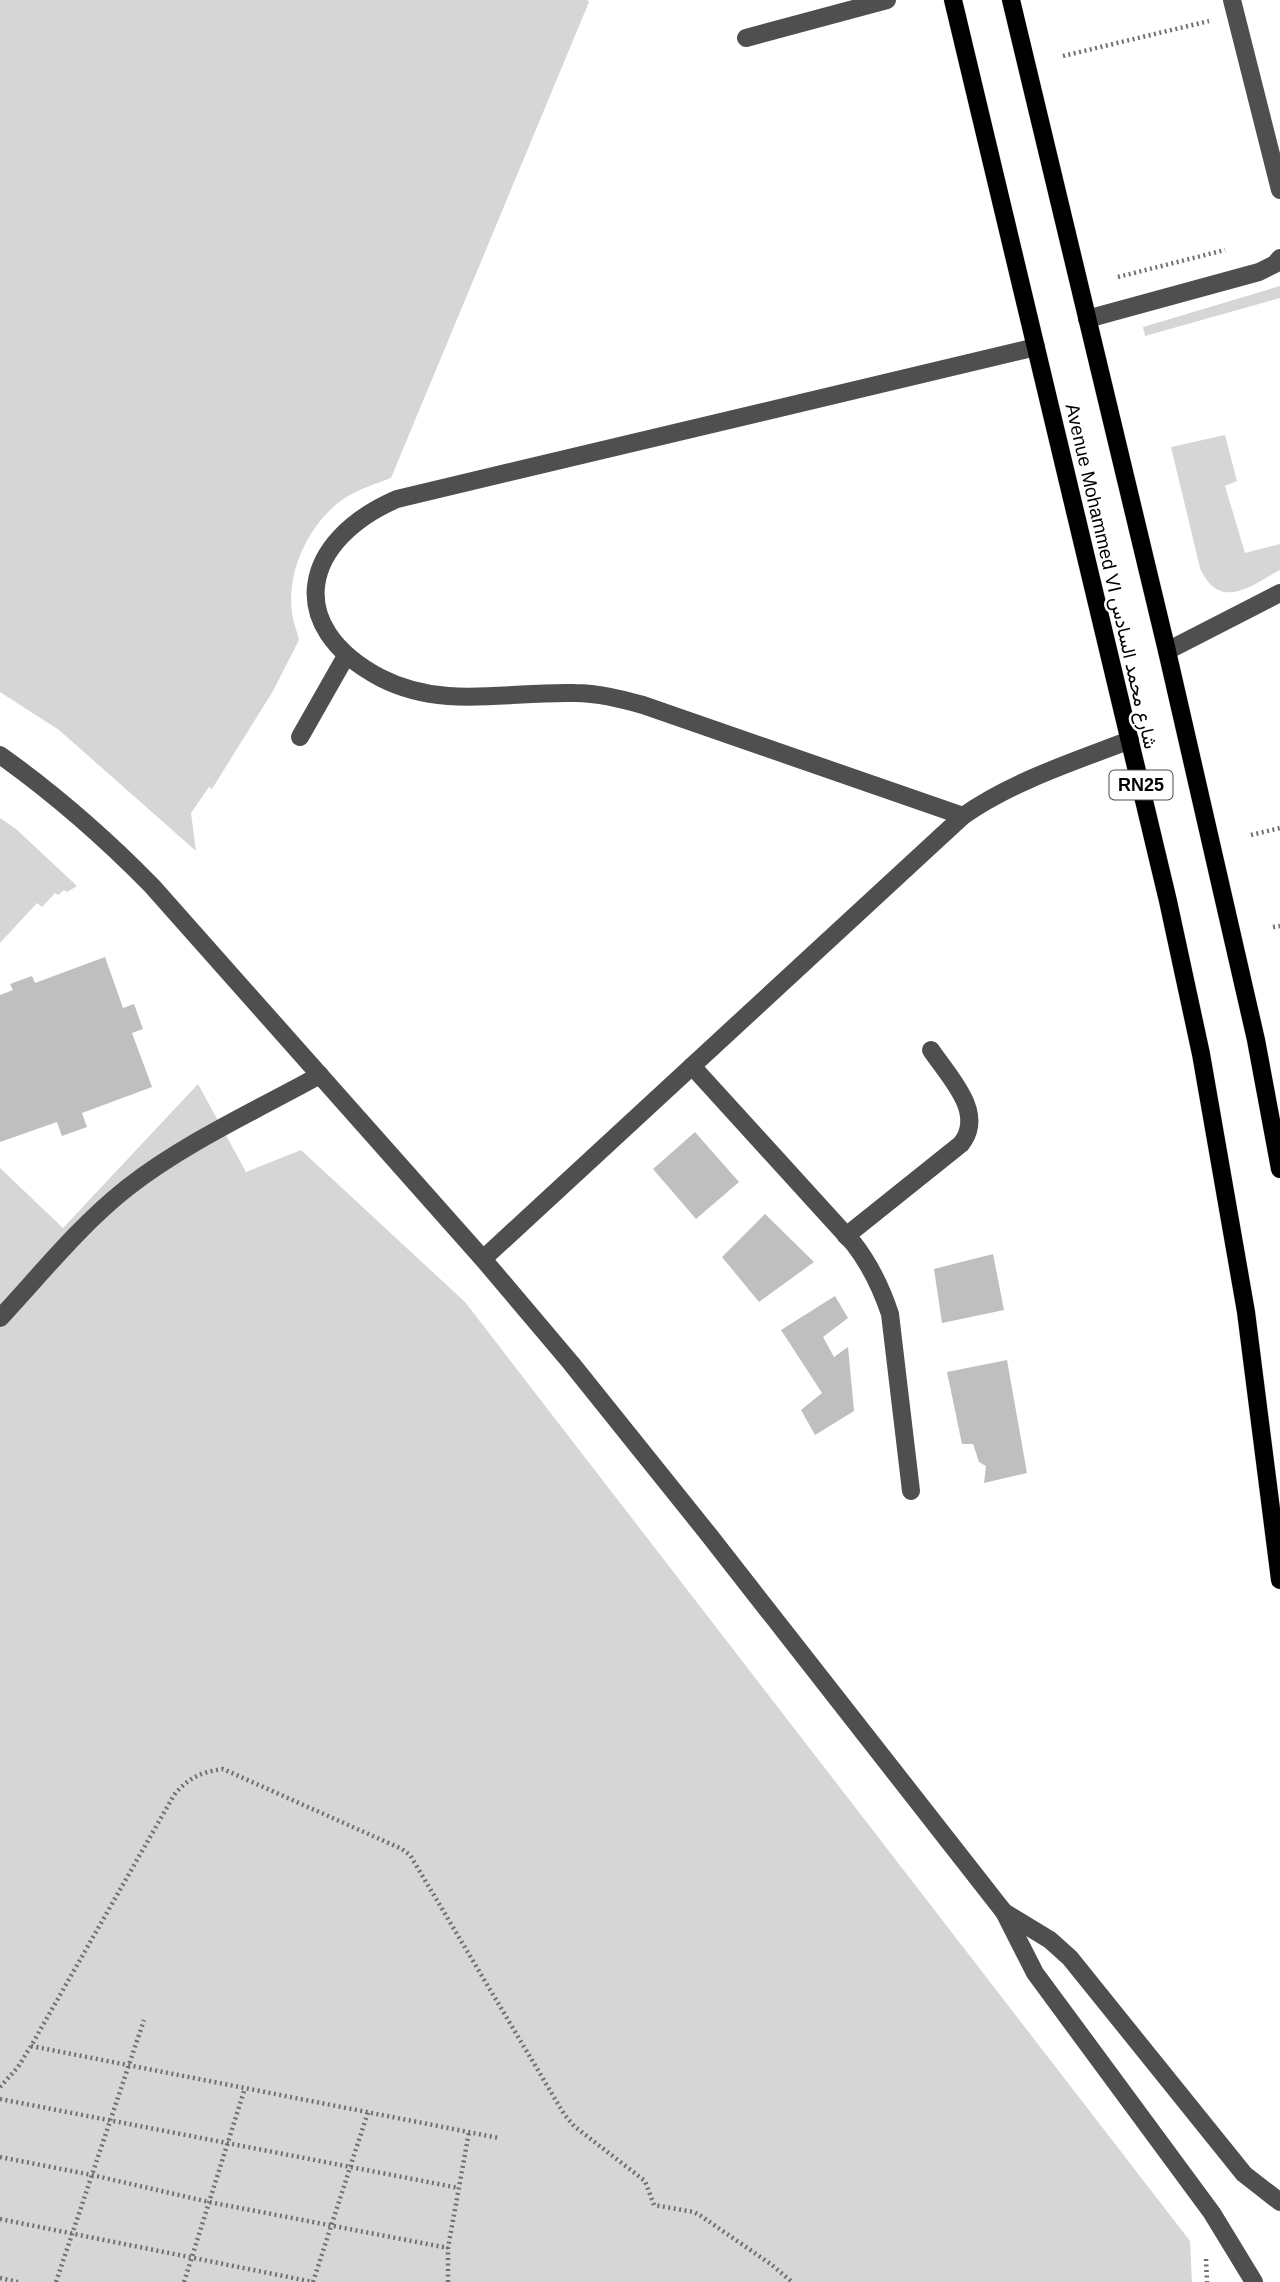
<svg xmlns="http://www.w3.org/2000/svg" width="1280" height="2282" font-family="Arial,Vazirmatn,sans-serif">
<rect width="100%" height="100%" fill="#fff"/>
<g fill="#d6d6d6">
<path d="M 0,0 L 587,0 L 589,2 L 391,478 C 375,484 359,489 345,498 C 310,521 286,571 292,613 C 293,622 297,631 299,640 L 273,691 L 212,789 L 209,787 L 191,813 L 196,851 L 59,730 L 0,692 Z"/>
<polygon points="1280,286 1280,298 1145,336 1143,327"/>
<path d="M 1225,435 L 1237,481 L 1225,486 L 1245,553 L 1280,544 L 1280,570 C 1250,586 1220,612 1200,568 L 1171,447 Z"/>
<polygon points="0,818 16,829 77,886 67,892 64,890 58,895 55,893 42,907 37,903 0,943"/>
<polygon points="198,1084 246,1172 301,1150 465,1302 1190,2241 1192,2282 0,2282 0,1168 63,1228"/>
</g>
<g fill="#bfbfbf">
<polygon points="105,957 123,1008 134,1004 143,1029 132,1033 152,1087 82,1113 87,1127 62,1136 57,1122 0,1142 0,995 13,990 10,984 32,976 35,983"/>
<polygon points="695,1132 739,1182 696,1219 653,1169"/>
<polygon points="765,1214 814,1262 759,1302 722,1257"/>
<polygon points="993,1254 1004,1310 942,1323 934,1269"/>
<polygon points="835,1296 848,1318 823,1337 834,1357 848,1347 854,1411 815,1435 801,1410 822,1393 781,1330"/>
<polygon points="1007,1360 1027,1473 984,1483 986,1466 979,1462 973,1444 962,1444 947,1372"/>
</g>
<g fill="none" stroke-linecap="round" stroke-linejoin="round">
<g stroke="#dbdbdb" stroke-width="19">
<g id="major">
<polyline points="953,0 1168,901 1201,1054 1246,1312 1280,1580"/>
<polyline points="1011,0 1167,651 1256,1040 1280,1169"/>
</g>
</g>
<g stroke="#717171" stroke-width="4.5" stroke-dasharray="2 3.5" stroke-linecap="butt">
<polyline points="1063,56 1209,21"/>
<polyline points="1118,277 1225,250"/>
<polyline points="1251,835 1280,828"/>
<polyline points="1273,927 1280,926"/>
<polyline points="31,2046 499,2138"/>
<path d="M 0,2087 L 18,2067 L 31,2046 L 174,1795 C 188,1778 201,1772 223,1769 L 402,1849 L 410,1855 L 564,2114 L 574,2126 L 645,2181 L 654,2205 L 694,2212 L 701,2216 L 772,2265 L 792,2282"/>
<polyline points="0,2099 459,2188"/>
<polyline points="0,2157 92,2175 209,2202 448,2248"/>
<polyline points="0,2219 313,2282"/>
<polyline points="1206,2259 1207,2282"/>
<polyline points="0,2278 18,2282"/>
<polyline points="56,2282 144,2020"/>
<polyline points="184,2282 245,2088"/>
<polyline points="313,2282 368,2112"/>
<polyline points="448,2282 448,2248 469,2132"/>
</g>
<g stroke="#4f4f4f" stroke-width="18">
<polyline points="1232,0 1280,190"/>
<polyline points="746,38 887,0"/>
<polyline points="1087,319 1259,272 1275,264 1280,258"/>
<polyline points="1167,651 1280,593"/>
<polyline points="300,737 346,656"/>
<path d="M 0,755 C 56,795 104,837 152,886 L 483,1259 L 571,1363 L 709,1535 L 1004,1912 L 1035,1973 L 1212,2213 L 1254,2282"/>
<path d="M 963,816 L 643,705 C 621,699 598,693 575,693 C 509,691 443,710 381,678 C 282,626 302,540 397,499 L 1036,347"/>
<path d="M 692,1066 L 854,1244 C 871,1266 881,1287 890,1314 L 911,1491"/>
<path d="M 846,1236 L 961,1144 C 986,1113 949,1077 931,1050"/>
<path d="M 483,1259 L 963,816 C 1013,781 1073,762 1130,740"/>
<path d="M 0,1318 C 41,1274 80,1225 127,1188 C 186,1142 255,1111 320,1075"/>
<polyline points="1004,1912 1050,1940 1070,1958 1244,2174 1280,2202"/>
</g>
<use href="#major" stroke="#000" stroke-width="18"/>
</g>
<g text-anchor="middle" stroke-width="5" stroke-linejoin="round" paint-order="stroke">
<rect fill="#fff" stroke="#4c4c4c" stroke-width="2" x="1109.5" y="770.5" width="63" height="29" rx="5"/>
<g font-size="18" font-weight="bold" fill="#000">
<text x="1141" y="791">RN25</text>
</g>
<g font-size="19" fill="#000" stroke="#fff">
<text transform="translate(1112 576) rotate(77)" y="7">Avenue Mohammed VI شارع محمد السادس</text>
</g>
</g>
</svg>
